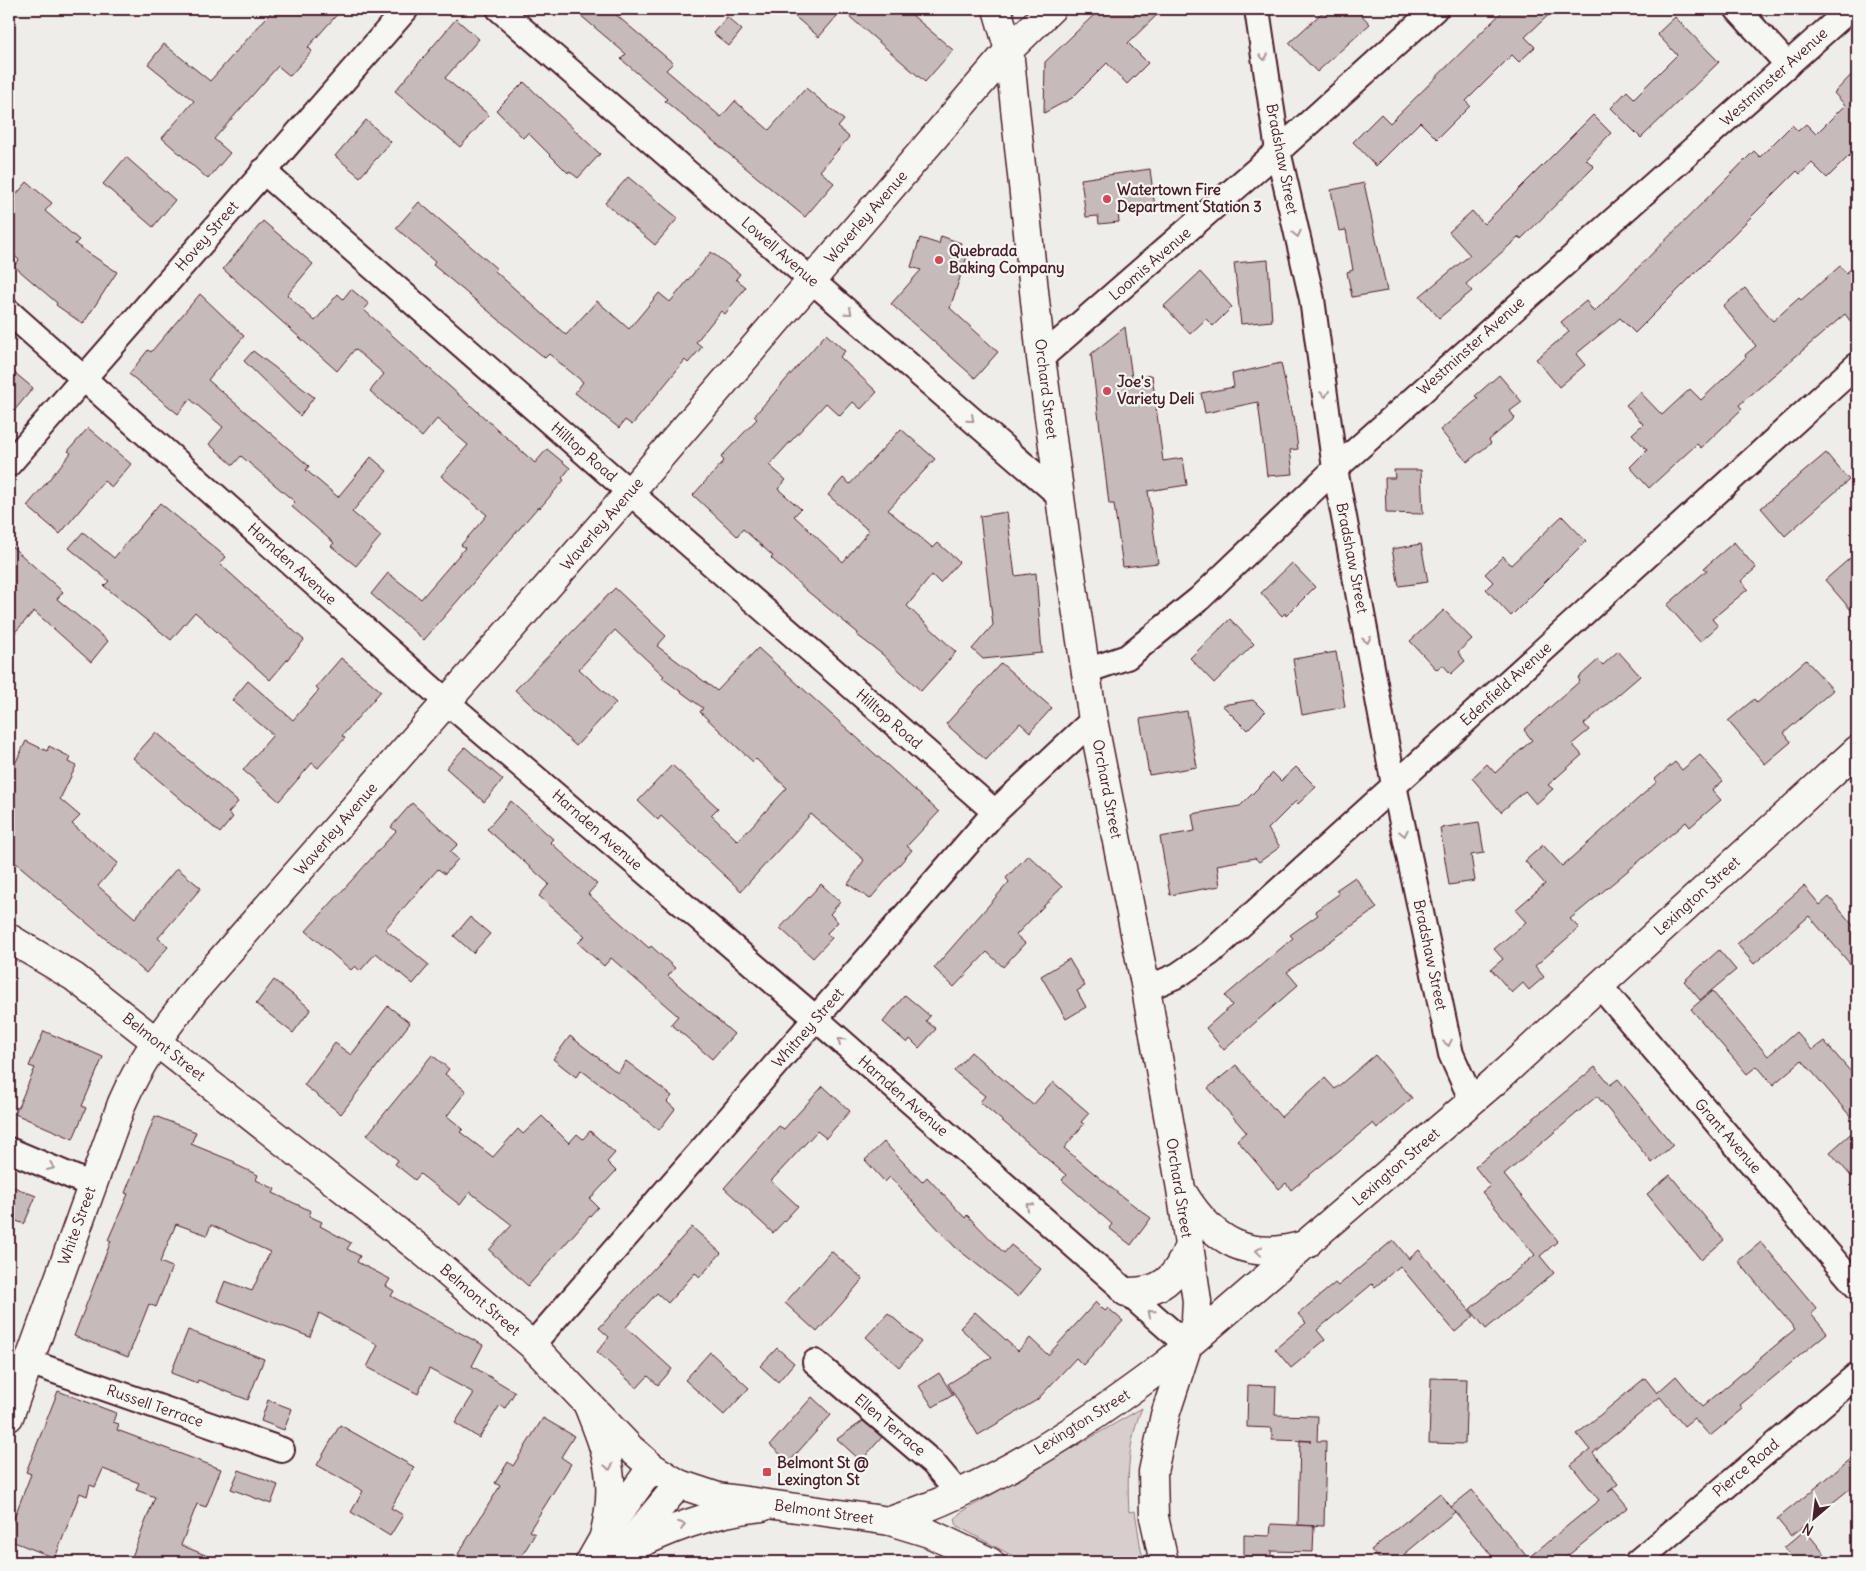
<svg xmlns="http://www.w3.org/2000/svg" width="1866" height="1571" font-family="Delius,sans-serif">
<rect width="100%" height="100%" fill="#efedea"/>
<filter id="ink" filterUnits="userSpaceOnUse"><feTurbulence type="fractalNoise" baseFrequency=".02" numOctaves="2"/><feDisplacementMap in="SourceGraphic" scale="10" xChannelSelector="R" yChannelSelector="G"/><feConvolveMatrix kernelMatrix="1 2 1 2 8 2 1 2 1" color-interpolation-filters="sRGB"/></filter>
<g filter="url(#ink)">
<path fill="#d7cfce" stroke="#90777c" d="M 1142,1408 C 1128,1441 1127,1476 1129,1512 L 1135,1511 L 1141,1550 L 1145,1562 L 1024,1562 L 957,1526 L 955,1519 L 960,1513 Z"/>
<g fill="#c6babb" stroke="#4a1f2b">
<polygon points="274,9 342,9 308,47 312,51 290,76 278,66 214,139 230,153 208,179 162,138 194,101 148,64 164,44 210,81"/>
<polygon points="573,9 609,9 673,63 666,70 721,117 735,101 769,130 806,88 844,120 838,127 849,137 820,171 834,183 805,217 665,101 667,99 621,59 626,54"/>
<polygon points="786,9 905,9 953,50 925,82 842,10 819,37"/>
<polygon points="1100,9 1163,9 1128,43 1148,63 1127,84 1107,63 1072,98 1044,113 1045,62"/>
<polygon points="1326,9 1356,9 1370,24 1317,72 1289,43"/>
<polygon points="1505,9 1555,9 1525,37 1535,47 1519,62 1512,55 1466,101 1470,106 1437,139 1420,122 1376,166 1353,142 1381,114 1390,123"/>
<polygon points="727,17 742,30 729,46 713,33"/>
<polygon points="1675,17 1719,62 1641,138 1611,108 1627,91 1634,98 1677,55 1657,34"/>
<polygon points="456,19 479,39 445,78 489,115 460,147 395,91"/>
<polygon points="1857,69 1857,148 1827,178 1812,163 1800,174 1797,171 1635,333 1620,318 1576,354 1585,365 1559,387 1536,359 1569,332 1561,322 1586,301 1594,312 1754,151 1760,157 1792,125 1798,131 1806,124 1816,134 1845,105 1834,93"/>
<polygon points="524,82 600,154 578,178 569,171 568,173 528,133 523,138 496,110"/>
<polygon points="1593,115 1611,133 1586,159 1594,167 1521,239 1519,237 1466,284 1472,291 1439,318 1420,296 1470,255 1449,232 1472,211 1484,224"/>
<polygon points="366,120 391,142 360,177 335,156"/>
<polygon points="126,157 175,200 153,227 103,184"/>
<polygon points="1150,169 1155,208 1118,213 1119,222 1099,224 1098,216 1086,217 1081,179"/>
<polygon points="628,177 678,218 655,245 605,203"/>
<polygon points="27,182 52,203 45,211 79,240 75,244 117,272 83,324 56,305 57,303 14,266 19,260 9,250 9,203"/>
<polygon points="1364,183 1387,291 1352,297 1347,272 1353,270 1346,230 1339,231 1331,190"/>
<polygon points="419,202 497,269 495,271 566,335 597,301 629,329 659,293 670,302 711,252 740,274 736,279 746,287 725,314 721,311 696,342 702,347 688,363 685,360 632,425 625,420 619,428 575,393 583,382 549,354 545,358 433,265 435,262 396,228"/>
<polygon points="263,221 313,264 287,295 315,321 338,294 343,299 351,289 369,304 364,310 535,463 547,449 570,468 562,478 564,480 540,508 538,507 424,640 371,594 388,573 421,599 465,548 461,545 487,515 441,476 468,445 437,419 422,437 370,391 384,374 355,349 337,371 223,269"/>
<polygon points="941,236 961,243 959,250 968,253 950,308 998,352 975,378 891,304 921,270 911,267 920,238 939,244"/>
<polygon points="1268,260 1272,321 1241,324 1234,263"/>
<polygon points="1857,264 1857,330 1845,314 1739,405 1742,409 1701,448 1697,444 1649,488 1630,467 1647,450 1632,434 1643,424 1626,405 1640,392 1662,415 1690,389 1701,400 1746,357 1745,355 1756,346 1723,306 1745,288 1773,321 1799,298 1801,300 1840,266 1846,273"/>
<polygon points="1200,272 1232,307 1213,326 1206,319 1190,334 1164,306"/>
<polygon points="200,294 244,336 208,380 309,466 306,470 338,497 371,457 387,471 352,512 381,536 356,566 331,546 334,543 291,506 295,502 241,456 233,465 209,444 223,427 190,399 178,414 129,374 148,350 151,352"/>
<polygon points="1125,327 1132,378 1152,375 1163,461 1183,458 1187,485 1148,491 1158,563 1123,567 1114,504 1109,504 1091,354"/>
<polygon points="826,334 845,351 840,357 877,392 861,409 853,402 840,416 826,403 769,465 786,480 778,489 801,509 794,516 843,562 869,531 828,495 843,478 850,484 901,429 935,459 888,510 933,548 938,543 959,562 940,583 932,575 907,606 956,652 921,691 882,654 857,635 858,633 806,590 771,558 773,556 743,529 737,536 693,495 724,461 721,457 757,419 754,416"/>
<polygon points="253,351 314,397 300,416 244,361"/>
<polygon points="1281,363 1292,416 1294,416 1298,449 1290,450 1293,474 1267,476 1258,402 1205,413 1201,393 1234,387 1232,374"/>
<polygon points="9,368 33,388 9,417"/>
<polygon points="1499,375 1522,402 1510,411 1515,418 1489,440 1491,443 1467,462 1440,430 1478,399 1475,396"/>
<polygon points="88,428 131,464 112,487 104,481 60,534 27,506 71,453 68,451"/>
<polygon points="1826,453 1849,480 1785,536 1761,508"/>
<polygon points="1394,470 1421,470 1423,514 1386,513 1385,478 1395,478"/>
<polygon points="160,503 226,557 220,564 304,640 270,680 195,612 171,640 104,586 109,581 69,548 83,532 114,558"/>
<polygon points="1007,512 1015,576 1036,573 1042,653 983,659 972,649 993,625 980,516"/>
<polygon points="1562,516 1586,541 1511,616 1486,589 1493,582 1485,574 1503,556 1511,565"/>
<polygon points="1734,542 1756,568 1741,581 1748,589 1712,619 1718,626 1700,642 1667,605 1707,570 1704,568"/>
<polygon points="9,544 63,592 57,599 108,641 91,662 34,611 9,639"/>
<polygon points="1421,544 1428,582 1399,586 1392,549"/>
<polygon points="1857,552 1857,617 1825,580"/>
<polygon points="1292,563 1315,587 1286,616 1285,613 1282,616 1261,593"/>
<polygon points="615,588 666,636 657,646 717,691 758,648 939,812 907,846 912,850 870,899 848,884 864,860 811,814 741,891 661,816 658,820 638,801 672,765 718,808 711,815 738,841 787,788 756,759 753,762 700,712 703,708 662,678 664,676 615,630 579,669 616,703 576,746 515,690"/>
<polygon points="1444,610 1472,639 1458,652 1465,661 1451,674 1443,665 1437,670 1410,641"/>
<polygon points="1230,619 1254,644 1214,683 1190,658"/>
<polygon points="1618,651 1640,676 1584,724 1589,730 1572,744 1582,755 1548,785 1553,789 1536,804 1525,791 1501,812 1472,778 1487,764 1495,773 1532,740 1524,730 1580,681 1578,678 1598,660 1603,665"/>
<polygon points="1336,652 1345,707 1302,715 1293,659"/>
<polygon points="341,658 381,691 342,736 345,738 318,768 312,763 279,801 243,770 273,735 232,700 248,681 293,720 319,690 316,687"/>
<polygon points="1806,660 1833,690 1784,733 1791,742 1765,764 1728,721 1754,699 1757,703"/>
<polygon points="1001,663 1052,708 1030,732 1020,723 986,760 946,724"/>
<polygon points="1253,700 1265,712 1247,730 1222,705"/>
<polygon points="1187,711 1197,767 1149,775 1140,719"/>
<polygon points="156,732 238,802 228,813 233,817 220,833 133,758"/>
<polygon points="26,741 47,751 49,746 70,757 68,762 76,766 60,799 80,816 72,824 118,863 98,886 135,918 177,868 201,888 158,938 168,947 146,973 9,857 9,776"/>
<polygon points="465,747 503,780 484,802 446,768"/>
<polygon points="1700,755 1723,781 1712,790 1721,800 1690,827 1686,822 1570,919 1579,928 1535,966 1544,977 1529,990 1523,983 1512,993 1491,969 1503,959 1494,949 1526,922 1515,910 1545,884 1525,861 1543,845 1562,866 1657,782 1655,779 1675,762 1682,770"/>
<polygon points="1296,767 1316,787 1298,804 1296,801 1268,829 1280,847 1259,862 1255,858 1217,865 1220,886 1170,895 1160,837 1195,831 1192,814 1240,806 1273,773 1281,781"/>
<polygon points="511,801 553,839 550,842 597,884 588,894 649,948 651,946 675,968 668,976 734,1034 712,1059 671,1024 678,1016 611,958 604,966 578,943 585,936 539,896 549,884 487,829"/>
<polygon points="412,803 458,844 450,852 458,859 445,874 438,869 385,929 429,965 413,984 376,953 360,971 355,966 351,970 306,931 396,831 391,827"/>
<polygon points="1479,822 1484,853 1471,855 1475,881 1449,885 1440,828"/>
<polygon points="1028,855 1062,887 1016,935 1025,943 1003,967 987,952 954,987 934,968 1009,882 1006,878"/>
<polygon points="1355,877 1377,908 1287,972 1298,985 1224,1050 1206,1028 1232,1005 1225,996 1293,938 1290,935 1318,915 1315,911 1339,894 1336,890"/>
<polygon points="821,884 840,902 830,914 838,922 827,933 832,938 813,958 780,928"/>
<polygon points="1804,886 1820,905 1829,897 1857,930 1857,972 1809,916 1754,964 1737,944"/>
<polygon points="470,917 490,934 473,953 454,936"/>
<polygon points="1719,950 1736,970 1700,1000 1684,981"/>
<polygon points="1069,959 1085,986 1077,991 1086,1007 1066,1019 1041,976"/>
<polygon points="274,980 311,1009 293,1033 256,1004"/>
<polygon points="1712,991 1768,1056 1796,1032 1812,1050 1824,1041 1857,1079 1857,1124 1802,1060 1773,1085 1757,1066 1747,1074 1691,1009"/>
<polygon points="905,995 930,1016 926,1021 936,1029 919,1048 910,1039 907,1043 883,1022"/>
<polygon points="388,1006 410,1023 341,1114 304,1085 335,1043 351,1055"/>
<polygon points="44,1031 103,1057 82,1106 86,1108 73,1139 15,1114 35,1068 29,1066"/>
<polygon points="570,1036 618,1073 626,1061 672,1096 667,1102 675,1109 659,1130 581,1070 576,1077 553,1059"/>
<polygon points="971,1052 1033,1105 1053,1082 1089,1113 1081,1122 1084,1124 1064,1148 1120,1195 1151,1218 1131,1245 1109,1228 1112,1224 1062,1180 1066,1175 980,1102 985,1096 954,1071"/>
<polygon points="432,1055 449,1069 445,1074 466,1091 447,1116 463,1129 460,1132 493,1157 518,1129 523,1134 542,1116 569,1143 577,1134 583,1139 590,1131 615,1153 607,1162 616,1171 590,1199 598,1207 528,1286 489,1250 512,1225 470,1192 460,1205 420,1174 415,1180 395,1164 398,1160 367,1135"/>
<polygon points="1375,1055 1412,1098 1377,1128 1373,1123 1291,1190 1286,1183 1279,1189 1237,1140 1246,1132 1208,1088 1236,1065 1281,1117 1325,1078 1335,1089"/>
<polygon points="1595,1067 1610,1085 1618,1079 1673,1145 1652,1163 1597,1096 1504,1175 1558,1241 1540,1256 1554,1273 1486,1329 1470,1309 1535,1255 1482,1192 1490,1186 1475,1167"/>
<polygon points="823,1086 850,1111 826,1138 817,1131 771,1181 798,1206 773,1233 724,1188 779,1126 784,1129"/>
<polygon points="155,1116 196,1132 191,1144 235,1162 234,1164 258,1175 256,1180 275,1189 273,1193 311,1211 309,1216 322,1222 320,1226 351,1243 347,1249 360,1256 357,1262 390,1279 386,1286 394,1291 391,1296 483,1345 472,1366 515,1392 505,1408 500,1405 479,1438 455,1423 474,1393 429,1369 418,1394 367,1367 378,1345 319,1313 310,1337 217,1301 225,1281 252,1291 270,1252 211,1225 207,1235 176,1224 160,1262 172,1267 156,1307 149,1304 128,1357 74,1336 111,1241 108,1240 128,1194 125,1193"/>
<polygon points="1857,1128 1857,1183 1830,1152"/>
<polygon points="884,1142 922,1182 927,1177 965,1218 967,1215 1004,1253 1011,1245 1041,1269 1018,1297 955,1247 890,1177 885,1182 865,1160"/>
<polygon points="1670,1175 1724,1240 1701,1260 1647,1194"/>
<polygon points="9,1185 36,1196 24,1224 9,1218"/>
<polygon points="692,1227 721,1253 700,1277 695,1273 668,1303 657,1293 626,1327 672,1369 658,1385 648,1376 637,1388 597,1352 609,1337 599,1328"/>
<polygon points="1393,1240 1409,1259 1419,1250 1474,1316 1455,1332 1400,1266 1375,1287 1372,1284 1317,1330 1325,1340 1291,1368 1275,1349 1306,1323 1298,1314 1335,1283 1338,1286"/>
<polygon points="1761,1242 1817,1309 1811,1314 1827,1333 1740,1405 1743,1409 1710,1436 1694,1418 1684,1426 1660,1397 1593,1453 1618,1484 1608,1492 1613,1489 1628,1507 1560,1562 1497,1562 1451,1507 1472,1490 1528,1558 1599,1500 1571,1465 1590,1450 1577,1434 1645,1378 1657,1393 1676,1376 1702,1407 1795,1329 1738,1261"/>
<polygon points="831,1251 863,1279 817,1332 785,1303"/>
<polygon points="1096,1302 1105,1311 1108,1308 1123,1321 1083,1365 1076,1358 1037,1400 978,1435 948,1384 992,1357 960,1328 975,1312 1018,1351 1030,1338 1048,1355"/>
<polygon points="888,1313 921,1342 899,1367 866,1337"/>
<polygon points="188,1330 264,1359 248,1400 198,1380 197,1383 171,1373"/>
<polygon points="777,1348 794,1363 778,1382 760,1366"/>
<polygon points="710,1352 749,1388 724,1415 685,1380"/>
<polygon points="939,1373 953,1395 933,1407 919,1386"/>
<polygon points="1431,1378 1467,1379 1465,1444 1429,1443"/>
<polygon points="1248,1385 1276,1386 1275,1415 1318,1416 1317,1441 1326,1441 1324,1526 1298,1525 1300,1440 1311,1441 1272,1440 1272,1428 1247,1427"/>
<polygon points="58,1391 116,1413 113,1422 119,1424 117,1430 221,1469 206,1507 197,1504 181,1545 222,1562 130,1562 155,1497 136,1490 139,1483 103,1469 95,1487 90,1485 87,1496 80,1493 55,1558 9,1540 9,1531 31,1474 26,1472"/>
<polygon points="812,1397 831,1415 789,1462 770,1445"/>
<polygon points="268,1400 292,1409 284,1430 261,1421"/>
<polygon points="543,1418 574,1436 561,1457 571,1464 529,1531 535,1534 518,1562 470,1562 458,1554 500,1486 495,1483 508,1462 513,1466"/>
<polygon points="863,1421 882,1437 861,1461 837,1439"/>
<polygon points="340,1425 414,1467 391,1508 403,1515 390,1536 351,1512 363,1491 317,1465"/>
<polygon points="1857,1454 1857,1483 1791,1536 1777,1519"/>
<polygon points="239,1470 278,1485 271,1504 231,1489"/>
<polygon points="1440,1493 1455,1512 1395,1562 1382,1562 1371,1550"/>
<polygon points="1271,1524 1314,1526 1313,1552 1271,1551 1271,1562 1244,1562 1244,1535 1270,1536"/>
<polygon points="1805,1530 1831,1562 1796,1562 1784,1548"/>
</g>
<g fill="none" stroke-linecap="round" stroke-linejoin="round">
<g stroke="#4a1f2b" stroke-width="28">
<g id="minor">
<polyline points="499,9 1060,496"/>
<polyline points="1257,9 1278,151 1312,299 1335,469 1394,785 1451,1054 1472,1101"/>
<polyline points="1737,9 1788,65"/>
<polyline points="263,171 995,812"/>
<polyline points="9,312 447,702 805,1009 1188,1346"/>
<polyline points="1041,358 1278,151 1435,9"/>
<polyline points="9,464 406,9"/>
<polyline points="1086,671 1127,657 1199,599 1335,469 1850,9"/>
<polyline points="1599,985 1857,1287"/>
<polyline points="1146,989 1178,975 1210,953 1857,365"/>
<polyline points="9,1150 92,1185"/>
<polyline points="532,1345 995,812 1093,720"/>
<polyline points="29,1362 282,1450"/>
<polyline points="815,1362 933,1463 959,1494"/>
<polyline points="1637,1562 1857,1375"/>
</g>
</g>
<g stroke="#4a1f2b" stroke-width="31">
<g id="tertiary">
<path d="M 588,1405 C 608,1455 618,1481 604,1536"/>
<path d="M 9,1417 L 122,1103 C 142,1057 165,1029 194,991 L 630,492 L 1009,50 L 1051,9"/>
<path d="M 890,1521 C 990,1488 1083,1427 1166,1364 L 1494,1082 L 1857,750"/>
<polyline points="629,1544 679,1484"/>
<path d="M 622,1552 C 667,1530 711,1512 762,1507"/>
<polyline points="590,1562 615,1518 652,1467"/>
</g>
</g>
<g stroke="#4a1f2b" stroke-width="31">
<g id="secondary">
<polyline points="997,9 1009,50 1041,358 1066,541 1093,720 1146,989 1181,1189 1197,1301 1196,1320 1165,1415 1153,1472 1154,1517 1164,1562"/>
<polyline points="9,938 74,977 421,1250 532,1345 630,1448 652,1467 679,1484 718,1497 890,1521 929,1533 990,1562"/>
<path d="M 1183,1193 C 1213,1242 1250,1263 1307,1244"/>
<path d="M 1126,1292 C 1161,1293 1176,1279 1188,1248"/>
</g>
</g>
<use href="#minor" stroke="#f6f6f2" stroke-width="24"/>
<use href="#tertiary" stroke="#f6f6f2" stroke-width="28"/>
<use href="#secondary" stroke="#f6f6f2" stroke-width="28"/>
</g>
<defs><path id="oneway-chevron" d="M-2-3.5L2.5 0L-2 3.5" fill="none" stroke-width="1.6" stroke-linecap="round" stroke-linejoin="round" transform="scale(1.25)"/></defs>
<g stroke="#a99598">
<use href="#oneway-chevron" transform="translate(1264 57) rotate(82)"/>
<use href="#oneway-chevron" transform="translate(1297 234) rotate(77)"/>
<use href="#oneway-chevron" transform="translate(849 312) rotate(41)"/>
<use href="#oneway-chevron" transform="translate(1325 394) rotate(82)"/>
<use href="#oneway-chevron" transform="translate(971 419) rotate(41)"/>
<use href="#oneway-chevron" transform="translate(1367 640) rotate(79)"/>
<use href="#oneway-chevron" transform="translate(1404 833) rotate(78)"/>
<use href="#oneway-chevron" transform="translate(841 1041) rotate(-139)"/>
<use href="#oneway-chevron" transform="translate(1448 1043) rotate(78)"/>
<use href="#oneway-chevron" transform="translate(51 1167) rotate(23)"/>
<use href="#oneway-chevron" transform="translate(1029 1206) rotate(-139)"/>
<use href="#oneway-chevron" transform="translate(1259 1251) rotate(-173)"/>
<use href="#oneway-chevron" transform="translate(1151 1313) rotate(-139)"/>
<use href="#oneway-chevron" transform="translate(609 1467) rotate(80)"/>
<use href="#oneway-chevron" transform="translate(682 1525) rotate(-20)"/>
</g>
</g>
<g fill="#d1495b" stroke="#f6f6f2" stroke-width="2">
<circle cx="1107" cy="199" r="5"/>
<circle cx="939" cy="260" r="5"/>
<circle cx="1107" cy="391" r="5"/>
<rect x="762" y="1467" width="10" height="10" rx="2.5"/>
</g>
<g text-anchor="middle" stroke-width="4.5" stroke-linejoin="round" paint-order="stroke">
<g font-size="15" fill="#4a1f2b" stroke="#f6f6f2">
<text transform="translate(1774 77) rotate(-42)" y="5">Westminster Avenue</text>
<text transform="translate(1282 159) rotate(79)" y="5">Bradshaw Street</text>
<text transform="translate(866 217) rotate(-49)" y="5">Waverley Avenue</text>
<text transform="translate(207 236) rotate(-49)" y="5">Hovey Street</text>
<text transform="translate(780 252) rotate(41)" y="5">Lowell Avenue</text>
<text transform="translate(1150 264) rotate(-41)" y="5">Loomis Avenue</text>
<text transform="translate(1471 346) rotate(-42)" y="5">Westminster Avenue</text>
<text transform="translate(1046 389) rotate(83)" y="5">Orchard Street</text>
<text transform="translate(584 452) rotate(41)" y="5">Hilltop Road</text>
<text transform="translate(602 524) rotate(-49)" y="5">Waverley Avenue</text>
<text transform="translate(1352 558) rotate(79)" y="5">Bradshaw Street</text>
<text transform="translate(292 564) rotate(42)" y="5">Harnden Avenue</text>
<text transform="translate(1506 684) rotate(-42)" y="5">Edenfield Avenue</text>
<text transform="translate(889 719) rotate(41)" y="5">Hilltop Road</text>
<text transform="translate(1107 789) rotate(79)" y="5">Orchard Street</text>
<text transform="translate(336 829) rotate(-49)" y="5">Waverley Avenue</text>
<text transform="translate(597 830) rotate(41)" y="5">Harnden Avenue</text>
<text transform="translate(1697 896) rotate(-42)" y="5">Lexington Street</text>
<text transform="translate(1430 955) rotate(78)" y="5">Bradshaw Street</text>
<text transform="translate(808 1028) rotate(-49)" y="5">Whitney Street</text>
<text transform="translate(164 1047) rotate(38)" y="5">Belmont Street</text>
<text transform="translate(903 1096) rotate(41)" y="5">Harnden Avenue</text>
<text transform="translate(1728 1136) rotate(49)" y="5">Grant Avenue</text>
<text transform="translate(1396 1167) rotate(-41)" y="5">Lexington Street</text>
<text transform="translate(1179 1188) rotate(81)" y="5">Orchard Street</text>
<text transform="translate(77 1226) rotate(-70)" y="5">White Street</text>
<text transform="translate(480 1300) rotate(41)" y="5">Belmont Street</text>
<text transform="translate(155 1406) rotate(19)" y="5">Russell Terrace</text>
<text transform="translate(1082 1422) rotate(-32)" y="5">Lexington Street</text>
<text transform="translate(890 1425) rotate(40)" y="5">Ellen Terrace</text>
<text transform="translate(1746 1468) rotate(-40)" y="5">Pierce Road</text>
<text transform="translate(824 1512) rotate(8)" y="5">Belmont Street</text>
</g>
<g font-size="15" font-weight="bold" fill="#4a1f2b" stroke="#f6f6f2" text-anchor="start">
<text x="1117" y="195">Watertown Fire<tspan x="1117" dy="17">Department Station 3</tspan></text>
<text x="949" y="256">Quebrada<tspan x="949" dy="17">Baking Company</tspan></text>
<text x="1117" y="387">Joe's<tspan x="1117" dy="17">Variety Deli</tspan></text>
<text x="777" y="1468">Belmont St @<tspan x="777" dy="17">Lexington St</tspan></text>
</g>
</g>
<rect width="1866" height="1571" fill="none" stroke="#f6f6f2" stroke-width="30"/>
<rect x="15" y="15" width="1836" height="1541" fill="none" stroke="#4a1f2b" stroke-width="2" filter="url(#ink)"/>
<g transform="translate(1814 1518) rotate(208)" stroke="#f6f6f2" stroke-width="4" paint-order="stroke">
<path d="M0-4L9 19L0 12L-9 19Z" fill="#4a1f2b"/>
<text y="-8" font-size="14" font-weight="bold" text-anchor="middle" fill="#4a1f2b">N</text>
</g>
</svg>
